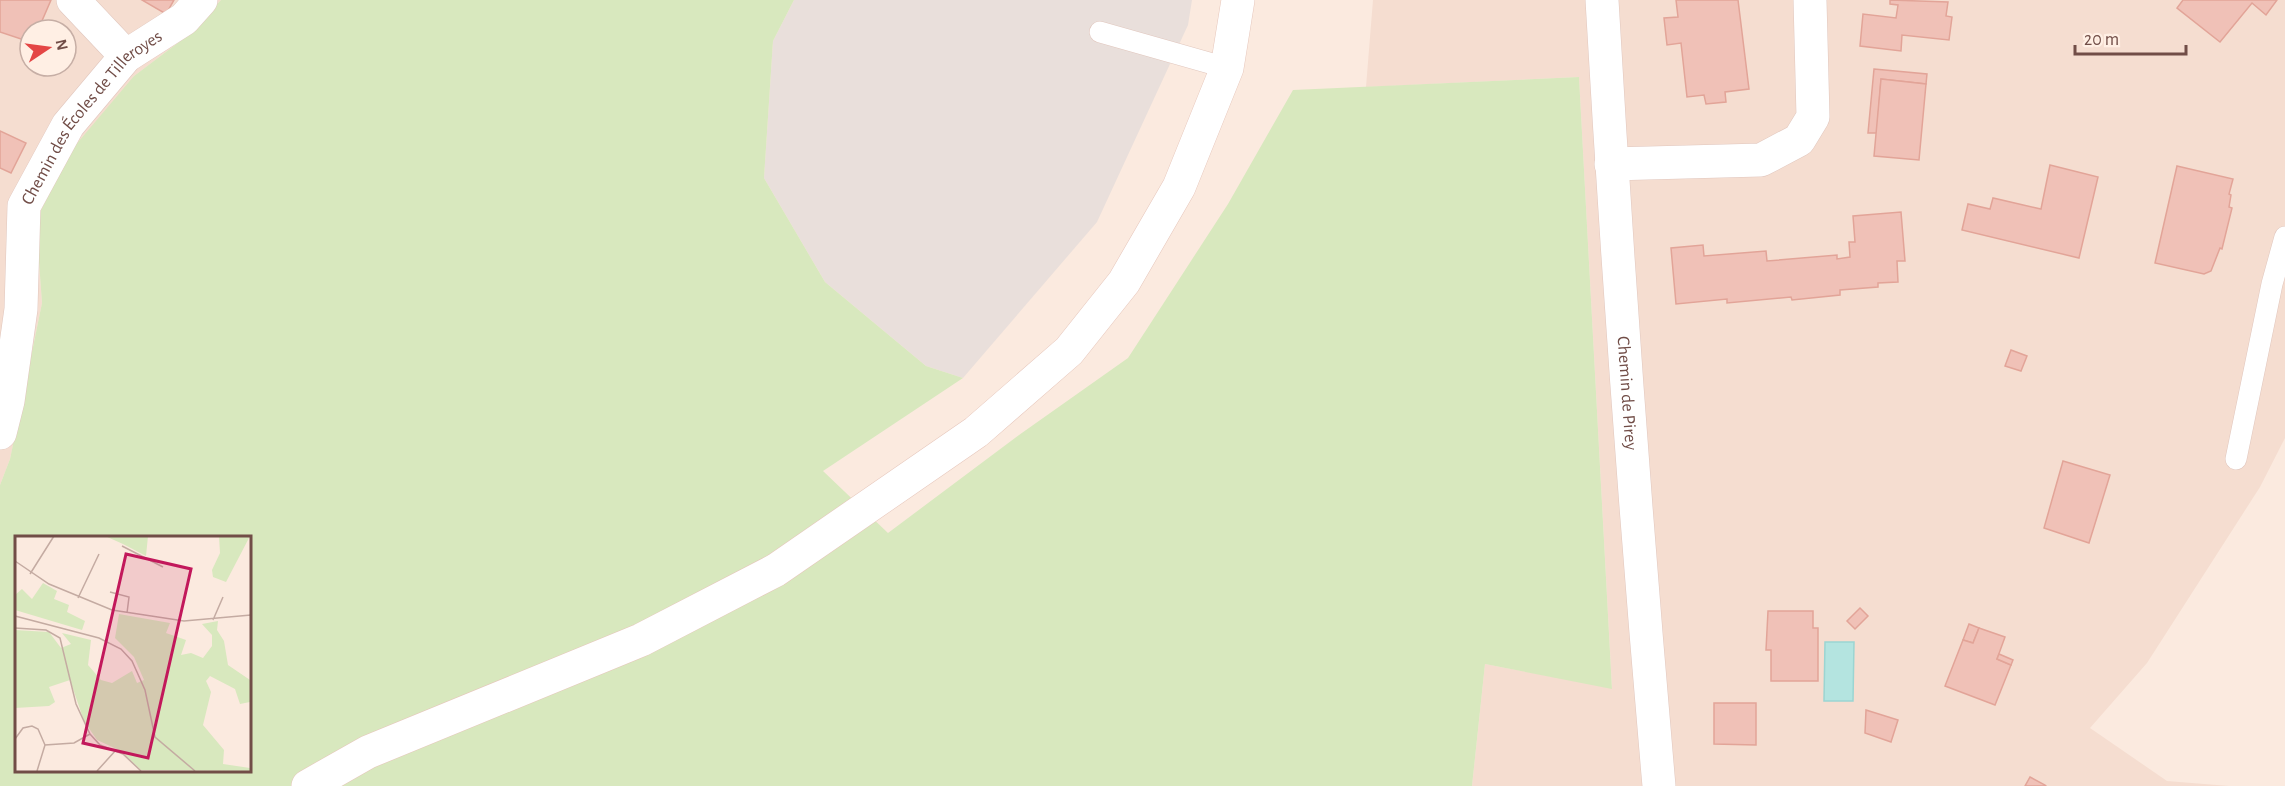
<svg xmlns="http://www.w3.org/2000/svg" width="2285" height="786" font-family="'Alegreya Sans',sans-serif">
<rect width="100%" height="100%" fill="#fbeadf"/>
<g fill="#f5ddd0" fill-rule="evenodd">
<path d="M 0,0 L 221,0 L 183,39 L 134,76 L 36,221 L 42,303 L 10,459 L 0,485 ZM 30,30 L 66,30 L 66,66 L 30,66 Z"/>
<polygon points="1373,0 2285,0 2285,438 2260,487 2147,663 2090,728 2167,781 2229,786 1472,786 1485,664 1612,688 1579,77 1366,87"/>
</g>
<polygon fill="#e9dfdb" points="794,0 1192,0 1188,25 1097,222 963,378 926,366 825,282 764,178 773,41"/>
<path fill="#d8e8be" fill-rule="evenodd" d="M 221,0 L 794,0 L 773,41 L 764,178 L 825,282 L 926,366 L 963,378 L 823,471 L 888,533 L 1019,435 L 1128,358 L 1228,204 L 1293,90 L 1579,77 L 1612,689 L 1485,664 L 1472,786 L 0,786 L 0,485 L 10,459 L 42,303 L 36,221 L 68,154 L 134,76 L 183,39 ZM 16,537 L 249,537 L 249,770 L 16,770 Z"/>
<polygon fill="#b4e4e0" stroke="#9bd5d2" stroke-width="1.5" points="1825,642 1854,642 1853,701 1824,701"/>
<g fill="#f0c1b7" stroke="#e2a498" stroke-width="1.5">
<polygon points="0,0 51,0 38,30 30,30 30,42 0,32"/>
<polygon points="142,0 174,0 166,14"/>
<polygon points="1676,0 1738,0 1749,89 1725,92 1726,102 1706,104 1704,95 1687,97 1681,43 1667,45 1664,18 1678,17"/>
<polygon points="1890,0 1948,2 1946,16 1952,17 1949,40 1902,35 1901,51 1860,46 1863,14 1896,18 1898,5 1890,4"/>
<polygon points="2183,0 2277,0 2266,15 2252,3 2220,42 2177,8"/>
<polygon points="1874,69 1927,74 1926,84 1881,79 1877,133 1868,133"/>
<polygon points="1881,79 1926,84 1919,160 1874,156"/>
<polygon points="0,131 26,143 11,173 0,168"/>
<polygon points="2050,165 2098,177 2079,258 1962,230 1968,204 1990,209 1993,198 2041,209"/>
<polygon points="2177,166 2233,179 2229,194 2231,195 2229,207 2232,208 2222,249 2220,248 2211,271 2204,274 2155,263"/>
<polygon points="1901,212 1905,261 1897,261 1898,282 1878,283 1878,287 1840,290 1840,295 1792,300 1791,297 1727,303 1727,299 1676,304 1671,248 1703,245 1704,256 1766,251 1767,261 1837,255 1837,259 1850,257 1849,242 1855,242 1853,216"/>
<polygon points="2011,350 2027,356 2021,371 2005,366"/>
<polygon points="2063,461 2110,475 2089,543 2044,528"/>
<polygon points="1860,608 1868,616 1855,629 1847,621"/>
<polygon points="1768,611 1813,611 1813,628 1818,628 1818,681 1771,681 1771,650 1766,650"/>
<polygon points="1969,624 1979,628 1973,643 1963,640"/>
<polygon points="1979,628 2005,637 1997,659 2011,665 1995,705 1945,686 1963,640 1973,643"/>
<polygon points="1999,654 2013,660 2011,665 1997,659"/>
<polygon points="1714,703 1756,703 1756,745 1714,744"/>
<polygon points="1866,710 1898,720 1891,742 1865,733"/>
<polygon points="2030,777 2045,785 2046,786 2025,786"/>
</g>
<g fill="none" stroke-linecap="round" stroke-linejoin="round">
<g stroke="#e1c7be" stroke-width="22">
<g id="service">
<polyline points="1100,32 1227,68"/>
<polyline points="2236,459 2272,284 2285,237"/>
</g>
</g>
<g stroke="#e1c7be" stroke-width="34">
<g id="minor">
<polyline points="73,0 126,56"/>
<path id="s1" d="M 1602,0 C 1617,262 1636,524 1659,786"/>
<polyline points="1611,164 1761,160 1799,140 1813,117 1810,0"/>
<path id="s2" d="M 0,433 L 8,401 L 21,309 L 24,206 L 68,125 L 126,56 L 184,19 L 201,0"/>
</g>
</g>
<g stroke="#e6c6bb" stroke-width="34">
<polyline id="secondary" points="308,786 368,752 641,640 776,570 976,432 1069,351 1124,282 1179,187 1227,68 1238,0"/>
</g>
<use href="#service" stroke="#fff" stroke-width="21"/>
<use href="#minor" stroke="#fff" stroke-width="33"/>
<use href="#secondary" stroke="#fff" stroke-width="33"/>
</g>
<g text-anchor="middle" stroke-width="5" stroke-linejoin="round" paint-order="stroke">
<g font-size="18" fill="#714d47" stroke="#ffefe4">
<text dy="6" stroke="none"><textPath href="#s2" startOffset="342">Chemin des Écoles de Tilleroyes</textPath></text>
<text dy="6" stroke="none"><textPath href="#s1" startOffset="394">Chemin de Pirey</textPath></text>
</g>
</g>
<g transform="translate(15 536)">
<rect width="236" height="236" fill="#fbeadf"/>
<path d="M 90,0 L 133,0 L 131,20 L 108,8 ZM 204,0 L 235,0 L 211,46 L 198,41 L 197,34 L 205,17 ZM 28,47 L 42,55 L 39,63 L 54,69 L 52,76 L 70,85 L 67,94 L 0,74 L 0,59 L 7,53 L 17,63 ZM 104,78 L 155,87 L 151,97 L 171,104 L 166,119 L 176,117 L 188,122 L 197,110 L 197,99 L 187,88 L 203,85 L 202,94 L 209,105 L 213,129 L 235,144 L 235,166 L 225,168 L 220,153 L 195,140 L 191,145 L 196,156 L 188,189 L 209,214 L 208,228 L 235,232 L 235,235 L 126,234 L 106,215 L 82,204 L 69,185 L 55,144 L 34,151 L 40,166 L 34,170 L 0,172 L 0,94 L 34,96 L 46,112 L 56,108 L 47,97 L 76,104 L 73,129 L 86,144 L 97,147 L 117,135 L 122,147 L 129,144 L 119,121 L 100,102 Z" fill="#d8e8be"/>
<path fill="none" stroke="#c4aba2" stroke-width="1.5" d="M 107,10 L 148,31M 0,25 L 34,48 L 97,74 L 169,85 L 236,79M 15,38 L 39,0M 95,56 L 114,61 L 112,77M 63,62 L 84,18M 0,80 L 84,102 L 106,113 L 117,125 L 130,154 L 140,201 L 180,235M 198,84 L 208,61M 0,92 L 31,94 L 45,102 L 61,168 L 75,198 L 85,209 L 108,218 L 126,235M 0,203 L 8,192 L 17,190 L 23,193 L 30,209M 22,235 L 30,209 L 59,207 L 75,198M 82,235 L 101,214"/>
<path fill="#c2185b" fill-opacity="0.15" stroke="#c2185b" stroke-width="3" d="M 111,18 L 176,33 L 133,222 L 68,207 Z"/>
<rect width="236" height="236" fill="none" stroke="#714d47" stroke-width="3"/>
</g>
<g transform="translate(48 48) rotate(77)"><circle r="28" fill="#ffefe4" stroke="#c6aea5" stroke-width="1.5"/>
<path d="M0-4.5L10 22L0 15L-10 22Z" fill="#e44645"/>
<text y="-9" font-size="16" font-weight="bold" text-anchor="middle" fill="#714d47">N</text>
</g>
<path d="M2075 45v9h111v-9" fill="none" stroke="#714d47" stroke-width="3"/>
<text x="2084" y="45" font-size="18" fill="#714d47" stroke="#ffefe4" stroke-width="4.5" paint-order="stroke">20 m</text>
</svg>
